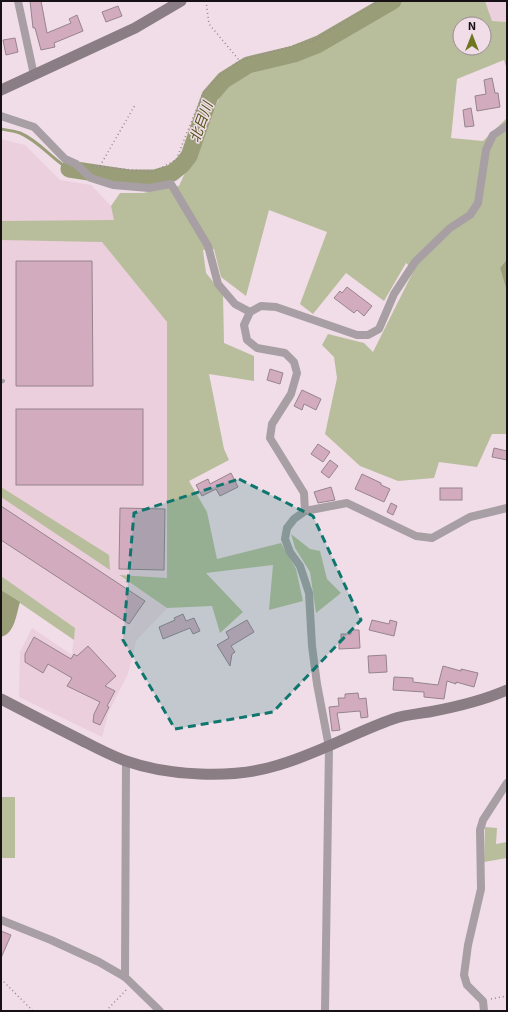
<svg xmlns="http://www.w3.org/2000/svg" width="508" height="1012" font-family="'Exo 2','Noto Sans JP',sans-serif">
<rect width="100%" height="100%" fill="#f1dde7"/>
<g fill="#ebcfdc">
<polygon points="485,1 507,1 507,22 492,21"/>
<polygon points="1,139 25,145 60,180 91,185 111,206 115,220 102,242 167,322 167,578 119,576 167,608 136,641 128,674 109,711 102,737 19,697 20,652 32,628 72,655 75,628 1,576"/>
</g>
<g fill="#b8bd9c" fill-rule="evenodd">
<path d="M 399,1 L 485,1 L 492,21 L 507,22 L 507,70 L 504,60 L 457,79 L 451,138 L 483,141 L 507,118 L 507,259 L 500,268 L 506,287 L 507,288 L 507,434 L 492,434 L 477,467 L 439,462 L 434,478 L 398,481 L 360,466 L 325,434 L 337,378 L 334,357 L 322,345 L 328,334 L 364,343 L 373,352 L 414,270 L 406,263 L 384,301 L 346,273 L 313,314 L 300,304 L 327,232 L 269,210 L 246,296 L 221,277 L 214,249 L 203,250 L 206,273 L 223,294 L 224,343 L 254,356 L 254,381 L 209,374 L 224,449 L 229,460 L 189,481 L 207,512 L 217,559 L 281,543 L 296,569 L 303,601 L 269,610 L 273,565 L 206,573 L 243,612 L 220,633 L 212,606 L 167,608 L 119,575 L 167,578 L 167,322 L 102,242 L 1,240 L 1,221 L 114,220 L 111,206 L 120,193 L 143,193 L 179,186 L 221,94 L 247,71 L 296,57 L 323,45 ZM 460,24 L 484,24 L 484,48 L 460,48 Z"/>
<polygon points="1,487 109,555 110,570 1,497"/>
<polygon points="291,534 310,549 320,551 327,579 341,593 316,613 310,572 295,548"/>
<polygon points="1,576 75,628 74,640 1,590"/>
<rect x="1" y="797" width="14" height="61"/>
<polygon points="485,827 497,828 496,844 507,842 507,858 484,862"/>
</g>
<g fill="#999e79">
<polygon points="507,259 507,288 506,288 500,268"/>
<path d="M 1,590 L 20,602 C 16,615 15,633 1,637 Z"/>
</g>
<g fill="none" stroke-linecap="round" stroke-linejoin="round">
<path stroke="#999e79" stroke-width="3" d="M 1,129 C 7,130 14,131 20,133 C 39,141 52,159 69,169"/>
<polyline stroke="#999e79" stroke-width="17" points="69,169 129,178 155,178 172,173 182,165 189,156 210,96 224,80 248,65 294,54 319,44 393,1"/>
</g>
<g fill="#d2abbe" stroke="#96848d">
<polygon points="30,1 41,1 47,33 71,23 69,19 77,15 83,31 54,43 55,47 41,50 35,28 33,28"/>
<polygon points="118,6 122,16 106,22 102,12"/>
<polygon points="15,38 18,52 6,55 3,40"/>
<polygon points="492,78 495,93 498,93 500,107 477,111 475,96 486,94 484,80"/>
<polygon points="471,108 474,126 465,127 463,110"/>
<polygon points="16,261 92,261 93,386 16,386"/>
<polygon points="347,287 372,306 364,316 357,310 354,313 334,298 340,291 342,293"/>
<polygon points="270,369 283,373 280,384 267,380"/>
<polygon points="302,390 321,399 316,410 304,404 302,410 294,406"/>
<rect x="16" y="409" width="127" height="76"/>
<polygon points="318,444 330,452 323,462 311,454"/>
<polygon points="494,448 507,451 507,460 492,457"/>
<polygon points="330,460 338,466 329,478 321,472"/>
<polygon points="231,473 238,487 220,496 216,489 202,496 196,485 208,479 210,484"/>
<polygon points="362,474 381,483 381,485 390,489 384,502 355,489"/>
<polygon points="331,487 335,500 318,503 314,492"/>
<rect x="440" y="488" width="22" height="12"/>
<polygon points="391,503 397,506 393,515 387,512"/>
<polygon points="1,506 145,601 129,624 1,540"/>
<polygon points="120,508 165,509 164,570 119,569"/>
<polygon points="183,614 186,621 194,618 200,631 193,634 190,628 163,639 159,627 175,620 174,618"/>
<polygon points="247,620 254,632 231,646 235,652 232,654 230,666 217,645 229,638 226,632"/>
<polygon points="372,620 389,624 390,620 397,622 394,636 369,630"/>
<polygon points="351,630 359,630 360,648 339,649 339,640 341,640 341,634 351,634"/>
<polygon points="34,637 71,659 74,654 77,656 88,646 116,676 105,686 115,691 107,706 109,707 100,725 93,722 94,714 100,702 67,686 72,678 48,664 43,673 25,662 25,654"/>
<polygon points="386,655 387,672 369,673 368,656"/>
<polygon points="443,666 461,671 461,669 478,673 474,687 456,682 456,684 447,681 444,699 424,697 424,692 393,690 394,677 413,678 413,682 438,685"/>
<polygon points="358,693 359,699 366,698 368,717 361,718 360,711 337,713 340,730 332,731 329,707 339,706 338,698 345,698 345,694"/>
<polygon points="1,931 11,935 1,958"/>
</g>
<g fill="none" stroke-linecap="round" stroke-linejoin="round">
<g stroke="#96888f" stroke-width="1.5" stroke-dasharray="1 3" stroke-linecap="butt">
<polyline points="206,1 209,24 239,60"/>
<polyline points="92,166 153,172 176,160 203,93 218,77 239,61 314,40 380,1"/>
<polyline points="100,166 135,105"/>
<polyline points="1,979 33,1011"/>
<polyline points="491,999 507,996"/>
<polyline points="106,1011 127,989"/>
</g>
<polyline stroke="#a79fa3" stroke-width="4" points="1,382 3,381"/>
<g stroke="#a79fa3" stroke-width="8">
<polyline points="18,1 34,75"/>
<polyline points="1,116 34,127 65,159 76,164 91,178 113,185 149,188 171,184 208,246 218,284 235,304 250,312"/>
<polyline points="305,511 304,493 270,438 272,424 291,394 297,373 294,362 285,353 257,348 247,340 244,325 250,312 261,306 276,307 357,335 368,335 379,329 394,294 415,262 450,228 470,215 478,203 486,150 493,135 507,126"/>
<polyline points="1,920 51,940 99,962 125,977 160,1011"/>
<polyline points="125,977 126,761"/>
<polyline points="325,1011 329,747 317,684 312,646 309,593 300,566 290,552 285,539 287,528 294,519 305,511 347,503 416,536 432,538 470,517 507,508"/>
<polyline points="484,1011 483,1001 467,985 464,975 468,945 481,889 480,830 483,820 507,783"/>
</g>
<g stroke="#8a7d83" stroke-width="11">
<polyline points="1,90 135,28 181,1"/>
<path d="M 1,699 C 26,712 51,725 77,738 C 93,746 109,755 126,761 C 168,776 232,779 275,766 C 316,755 353,733 393,719 C 404,715 417,714 429,712 C 456,707 482,701 507,690"/>
</g>
</g>
<path fill="#0f766e" fill-opacity="0.2" stroke="#0f766e" stroke-width="3" stroke-dasharray="8 5" stroke-linejoin="round" d="M 239,479 L 313,516 L 361,620 L 273,712 L 175,729 L 123,640 L 134,513 Z"/>
<g text-anchor="middle" stroke-width="3" stroke-linejoin="round" paint-order="stroke">
<g font-size="14" font-style="italic" fill="#4f5418" stroke="#f1dde7">
<text transform="translate(201 122) rotate(-70)" y="5">北目川</text>
</g>
</g>
<rect width="508" height="1012" fill="none" stroke="#171014" stroke-width="4"/>
<g transform="translate(472 36)"><circle r="19" fill="#f1dde7" stroke="#9a8b93"/>
<path d="M0-3L7 15L0 10L-7 15Z" fill="#6e761f"/>
<text y="-6" font-size="11" font-weight="bold" text-anchor="middle" fill="#171014">N</text>
</g>
</svg>
